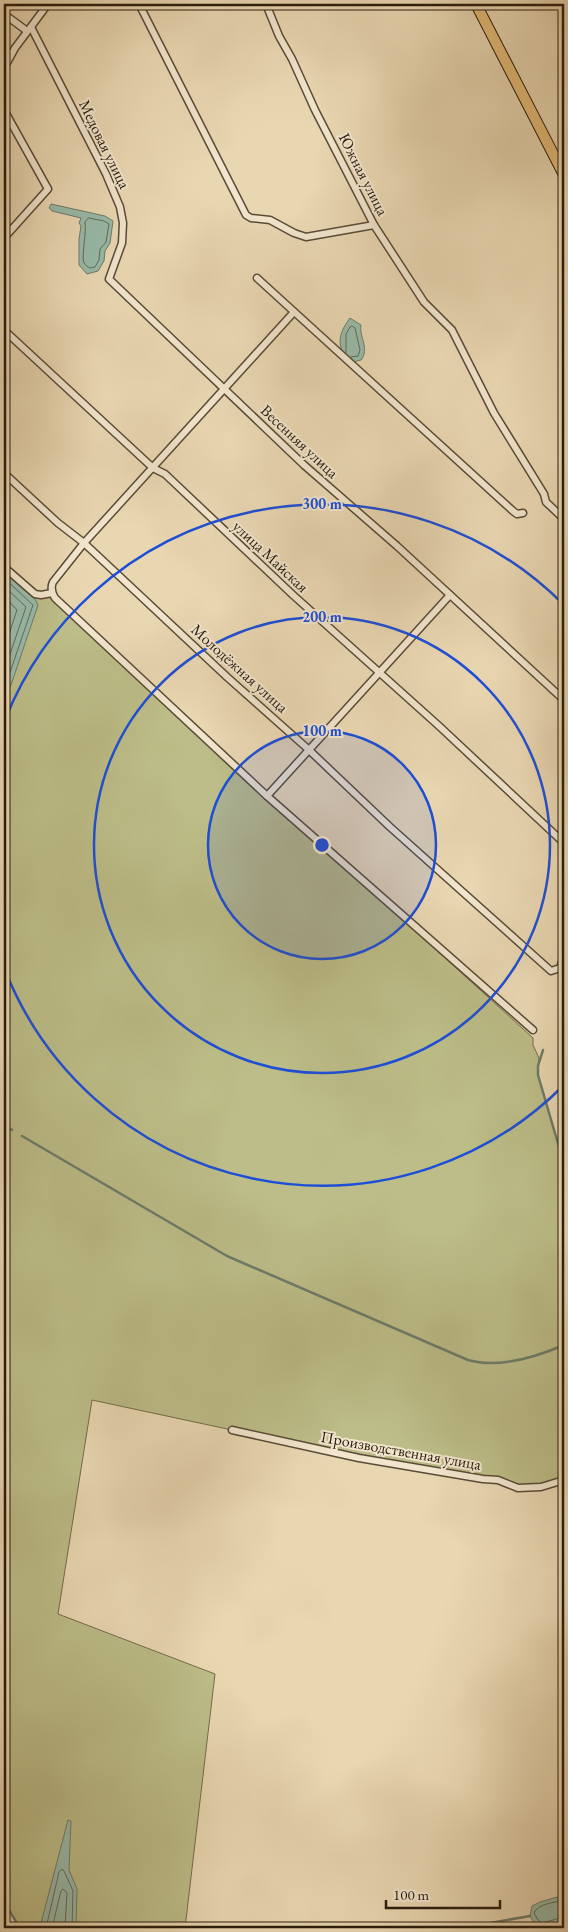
<svg xmlns="http://www.w3.org/2000/svg" width="568" height="1932" font-family="'EB Garamond',serif">
<rect width="100%" height="100%" fill="#e9d7b2"/>
<filter id="stains"><feTurbulence type="fractalNoise" baseFrequency=".004" numOctaves="4"/><feColorMatrix values="0 0 0 0 .2 0 0 0 0 .09 0 0 0 0 .02 0 0 0 .5 -.17"/></filter>
<radialGradient id="worn" r=".72"><stop offset=".6" stop-color="#630" stop-opacity="0"/><stop offset="1" stop-color="#630" stop-opacity=".3"/></radialGradient>
<polygon fill="#bcbd88" stroke="#726c4a" points="4,567 34,593 52,593 267,796 533,1038 533,1045 539,1058 538,1075 564,1164 564,1480 518,1488 483,1479 232,1430 92,1400 58,1614 215,1674 185,1928 20,1928 4,1902"/>
<g fill="#98baa9" stroke="#6c7b6a">
<polygon points="51,204 105,216 113,221 110,243 105,251 104,261 98,271 87,274 79,265 79,239 81,226 79,223 81,218 52,211 49,208"/>
<path d="M 350,318 L 361,325 C 359,337 370,349 361,360 L 349,363 C 337,347 337,335 350,318 Z"/>
<polygon points="4,571 35,599 38,605 11,685 4,700"/>
<polygon points="68,1820 71,1821 69,1870 77,1889 76,1928 41,1928 41,1923"/>
<polygon points="564,1895 564,1921 544,1927 535,1924 530,1916 532,1906 540,1902"/>
</g>
<g fill="none" stroke-linecap="round" stroke-linejoin="round">
<g stroke="#606b5a" stroke-width="1">
<path d="M 89,218 L 104,221 L 109,224 L 106,242 L 100,249 L 99,260 L 95,267 L 90,268 C 88,267 85,265 84,263 C 81,257 87,231 85,222 Z"/>
<polyline points="346,353 346,334 350,327 352,326 355,328 360,350 358,356 351,357"/>
<polyline points="4,578 33,605 4,690"/>
<polyline points="4,586 26,607 4,672"/>
<polyline points="4,596 17,610 4,649"/>
<path d="M 564,1900 C 555,1903 538,1903 534,1913 L 538,1920 L 542,1923 L 564,1917"/>
<polyline points="46,1928 59,1872 62,1869 64,1871 73,1891 72,1928"/>
<polyline points="52,1928 61,1891 63,1889 67,1893 65,1928"/>
</g>
<g stroke="#6c7b6a" stroke-width="2.5">
<polyline points="543,1050 538,1066 538,1075 564,1164"/>
<polyline points="4,1124 12,1130"/>
<path d="M 22,1136 L 227,1256 L 468,1360 C 499,1369 536,1357 564,1345"/>
<polyline points="4,1902 20,1928"/>
<polyline points="462,1928 530,1916"/>
</g>
<g stroke="#594b36" stroke-width="9">
<g id="minor">
<polyline points="139,4 246,215 251,218 270,220 294,233 306,237 374,225"/>
<polyline points="266,4 279,36 292,59 315,110 374,225 424,302 452,330 494,413 544,494 546,502 564,519"/>
<polyline points="4,14 27,31"/>
<polyline points="31,27 106,174 120,207 123,223 122,243 109,279 304,465 397,546 564,700"/>
<polyline points="4,68 15,48 48,4"/>
<polyline points="4,110 48,189 4,238"/>
<polyline points="257,278 513,511 517,514 523,513"/>
<path d="M 294,312 L 84,543 L 53,582 C 50,588 52,593 55,598 L 267,796 L 533,1030"/>
<polyline points="4,330 153,468 165,474 293,595 439,726 564,843"/>
<polyline points="4,473 58,523 84,543 227,677 308,749 390,827 551,971 560,968 564,955"/>
<polyline points="4,567 35,594 41,595 52,593"/>
<polyline points="267,796 450,595"/>
<polyline points="232,1430 359,1458 483,1479 498,1480 518,1488 541,1487 564,1480"/>
</g>
</g>
<g stroke="#291c0c" stroke-width="12">
<polyline id="primary" points="476,4 564,175"/>
</g>
<use href="#minor" stroke="#f1e5cd" stroke-width="6"/>
<use href="#primary" stroke="#e4bc79" stroke-width="10"/>
</g>
<circle cx="322" cy="845" r="114" fill="#1d4ed8" fill-opacity=".12"/>
<g fill="none" stroke="#1d4ed8" stroke-width="2.5">
<circle cx="322" cy="845" r="114"/>
<circle cx="322" cy="845" r="228"/>
<path d="M563 1086A341 341 0 0 1 5 970M5 720A341 341 0 0 1 563 604"/>
</g>
<g text-anchor="middle" stroke-width="4" stroke-linejoin="round" paint-order="stroke">
<g font-size="16" fill="#291c0c" stroke="#f1e5cd">
<text transform="translate(105 144) rotate(64)" y="6">Медовая улица</text>
<text transform="translate(364 174) rotate(63)" y="6">Южная улица</text>
<text transform="translate(300 441) rotate(43)" y="6">Весенняя улица</text>
<text transform="translate(271 556) rotate(43)" y="6">улица Майская</text>
<text transform="translate(240 668) rotate(42)" y="6">Молодёжная улица</text>
<text transform="translate(401 1450) rotate(10)" y="6">Производственная улица</text>
</g>
</g>
<circle cx="322" cy="845" r="8" fill="#1d4ed8" stroke="#f1e5cd" stroke-width="2.5"/>
<g font-size="15" text-anchor="middle" font-weight="bold" fill="#1d4ed8" stroke="#f1e5cd" stroke-width="4" stroke-linejoin="round" paint-order="stroke">
<text x="322" y="509">300 m</text>
<text x="322" y="622">200 m</text>
<text x="322" y="736">100 m</text>
</g>
<rect width="568" height="1932" fill="none" stroke="#e9d7b2" stroke-width="20"/>
<rect x="5" y="5" width="558" height="1922" fill="none" stroke="#291c0c" stroke-width="2.5"/>
<rect x="10" y="10" width="548" height="1912" fill="none" stroke="#291c0c"/>
<path d="M386 1900v8h114v-8" fill="none" stroke="#291c0c" stroke-width="2.5"/>
<text x="393" y="1900" font-size="15" fill="#291c0c" stroke="#f1e5cd" stroke-width="4" paint-order="stroke">100 m</text>
<rect width="100%" height="100%" filter="url(#stains)"/>
<rect width="100%" height="100%" fill="url(#worn)"/>
</svg>
